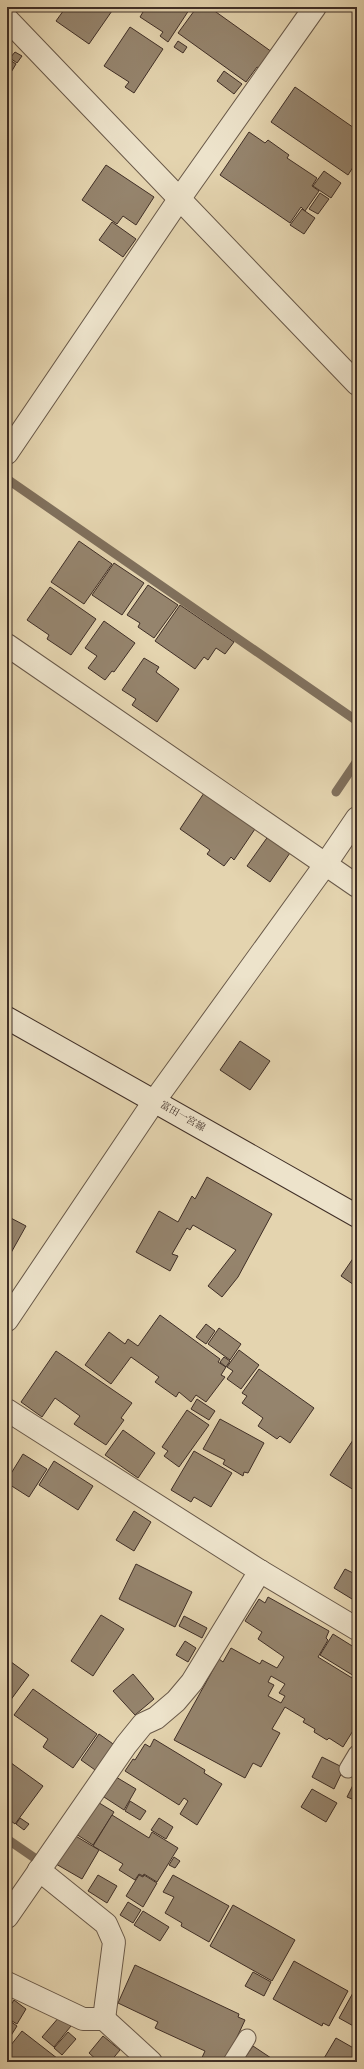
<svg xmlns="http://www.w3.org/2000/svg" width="364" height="2069" font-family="'Libre Caslon Text','Noto Serif JP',serif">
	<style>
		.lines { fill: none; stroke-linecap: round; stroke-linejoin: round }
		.stream { stroke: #80705c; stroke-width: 9 }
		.building { fill: #95846d; stroke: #3f2e26; fill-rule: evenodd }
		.service-casing { stroke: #685848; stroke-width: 19 }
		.minor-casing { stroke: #685848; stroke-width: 24 }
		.tertiary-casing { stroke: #685848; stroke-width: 24 }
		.secondary-casing { stroke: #3f2e26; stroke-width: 24 }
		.service { stroke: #ede3cb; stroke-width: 17 }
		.minor { stroke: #ede3cb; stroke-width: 22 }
		.tertiary { stroke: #ede3cb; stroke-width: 22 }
		.secondary { stroke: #ede3cb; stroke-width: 22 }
		.labels { text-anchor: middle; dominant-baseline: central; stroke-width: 3.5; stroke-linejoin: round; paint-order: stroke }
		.street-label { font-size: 10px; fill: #3f2e26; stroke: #ede3cb }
	</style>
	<rect width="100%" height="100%" fill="#e4d4af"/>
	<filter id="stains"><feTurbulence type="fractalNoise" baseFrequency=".005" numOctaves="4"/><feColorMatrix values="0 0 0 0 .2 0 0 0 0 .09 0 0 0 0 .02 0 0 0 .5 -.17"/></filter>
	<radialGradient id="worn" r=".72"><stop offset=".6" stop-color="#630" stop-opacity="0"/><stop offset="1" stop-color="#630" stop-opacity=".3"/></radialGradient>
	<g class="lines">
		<g class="stream">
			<path d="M7 479 357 721"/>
			<path d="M336 792 357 761"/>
			<path d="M7 1839 39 1861"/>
		</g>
	</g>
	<g class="building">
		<path d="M66 7H113L114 8 89 44 56 21Z"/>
		<path d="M146 7H191L168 42 160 36 163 32 140 17Z"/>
		<path d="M197 7H209L272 52 260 69 257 67 246 82 178 33Z"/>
		<path d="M130 27 163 49 134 93 125 87 129 82 104 66Z"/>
		<path d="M178 41 187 47 183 53 174 47Z"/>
		<path d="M15 52 22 56 17 63 10 58Z"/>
		<path d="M7 58 16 64 7 79Z"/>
		<path d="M224 71 242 84 234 94 217 81Z"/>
		<path d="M295 87 357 130V161L348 175 271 122Z"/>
		<path d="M249 132 265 143 268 140 289 155 287 158 317 178 312 186 319 191 305 211 301 207 290 223 220 175Z"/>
		<path d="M106 165 154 197 136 225 123 216 117 224 82 200Z"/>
		<path d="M324 171 341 183 331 198 313 186Z"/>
		<path d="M320 193 329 199 318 214 309 209Z"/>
		<path d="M302 209 315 218 304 234 290 225Z"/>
		<path d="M112 222 136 239 123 257 99 240Z"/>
		<path d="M79 541 112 564 84 604 51 582Z"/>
		<path d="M114 563 144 583 122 615 92 595Z"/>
		<path d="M148 585 178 605 154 638 138 627 140 623 127 615Z"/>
		<path d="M50 587 96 619 71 655 47 639 49 635 27 620Z"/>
		<path d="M180 605 234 642 225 654 216 648 208 660 204 657 195 669 155 641Z"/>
		<path d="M104 621 135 643 114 672 112 671 105 680 88 668 97 656 85 648Z"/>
		<path d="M144 658 159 667 156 672 179 689 157 722 132 705 136 699 122 690Z"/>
		<path d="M206 790 257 826 234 860 231 857 224 866 207 854 210 850 180 829Z"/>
		<path d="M269 835 292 850 270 882 247 866Z"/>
		<path d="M240 1041 270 1061 250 1090 220 1070Z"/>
		<path d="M207 1177 272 1214 238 1277 222 1297 208 1286 236 1250 193 1225 190 1230 187 1228 172 1254 178 1256 170 1271 136 1252 159 1211 178 1222 192 1196 195 1199Z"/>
		<path d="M7 1216 26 1226 7 1260Z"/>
		<path d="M354 1257 357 1260V1287L341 1276Z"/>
		<path d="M160 1315 220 1359 218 1362 226 1367 221 1375 225 1377 206 1402 196 1395 191 1402 179 1392 176 1397 155 1382 159 1377 131 1357 111 1384 85 1365 109 1332 125 1344 128 1339 138 1346Z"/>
		<path d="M206 1324 215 1331 206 1344 196 1337Z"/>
		<path d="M219 1328 241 1344 230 1360 208 1344Z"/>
		<path d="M239 1350 259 1365 241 1389 227 1379 233 1371 227 1367Z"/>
		<path d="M56 1351 132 1403 121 1418 124 1420 106 1445 74 1424 80 1416 55 1398 42 1417 21 1402Z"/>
		<path d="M224 1357 230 1361 226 1367 220 1362Z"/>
		<path d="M259 1369 314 1408 290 1443 280 1436 277 1439 258 1426 263 1418 242 1403 247 1396 242 1393Z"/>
		<path d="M197 1399 215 1411 209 1420 191 1409Z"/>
		<path d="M187 1410 209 1425 179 1467 164 1456 168 1451 162 1447Z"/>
		<path d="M220 1419 264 1443 248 1473 244 1472 243 1476 223 1464 225 1460 203 1449Z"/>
		<path d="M123 1430 155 1453 138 1478 105 1455Z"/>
		<path d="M355 1437 357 1439V1492L330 1475Z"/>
		<path d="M194 1451 232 1473 211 1507 194 1497 191 1502 171 1490Z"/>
		<path d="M23 1454 47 1469 29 1497 7 1483V1480Z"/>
		<path d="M54 1461 93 1486 78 1510 39 1485Z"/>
		<path d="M134 1511 151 1522 134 1551 116 1540Z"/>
		<path d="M136 1564 192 1592 175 1627 119 1599Z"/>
		<path d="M345 1569 357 1575V1590L352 1599 334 1588Z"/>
		<path d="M268 1597 329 1631 326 1638 328 1640 318 1657 357 1681V1731L354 1729 343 1747 329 1738 327 1740 314 1732 315 1729 303 1722 305 1719 285 1707 272 1729 280 1733 261 1767 253 1763 245 1778 174 1740 219 1659 223 1662 231 1648 260 1664 262 1660 277 1668 284 1657 258 1639 262 1632 245 1621 259 1599 265 1603ZM271 1676 285 1684 279 1693 285 1696 281 1703 268 1696 274 1685 268 1682Z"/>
		<path d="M101 1615 124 1629 93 1676 71 1661Z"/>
		<path d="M184 1616 207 1628 202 1638 179 1626Z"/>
		<path d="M333 1634 357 1649V1671L354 1676 320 1655Z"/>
		<path d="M185 1641 196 1648 188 1662 176 1655Z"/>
		<path d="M7 1659 29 1675 7 1705Z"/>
		<path d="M133 1674 154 1699 135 1715 113 1691Z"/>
		<path d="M33 1689 97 1734 73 1768 43 1747 48 1739 14 1715Z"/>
		<path d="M99 1734 116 1746 98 1772 81 1760Z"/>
		<path d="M154 1739 205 1770 204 1773 222 1784 197 1825 180 1814 188 1801 184 1798 179 1805 125 1771 133 1759 135 1760 145 1744 150 1747Z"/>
		<path d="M322 1757 344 1768 334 1789 312 1777Z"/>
		<path d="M7 1760 43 1786 15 1824 7 1818Z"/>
		<path d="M116 1777 136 1789 124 1810 104 1797Z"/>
		<path d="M357 1777V1801L347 1797Z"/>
		<path d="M312 1789 337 1803 326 1822 301 1807Z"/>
		<path d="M96 1801 114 1812 93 1845 76 1834Z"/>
		<path d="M130 1801 146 1811 140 1820 125 1811Z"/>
		<path d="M112 1815 149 1838 152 1832 178 1848 157 1882 144 1874 143 1876 139 1874 135 1880 119 1870 123 1864 93 1846Z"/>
		<path d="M20 1818 29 1824 24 1830 16 1824Z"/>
		<path d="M159 1818 173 1827 166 1839 151 1830Z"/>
		<path d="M74 1835 99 1850 82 1879 56 1864Z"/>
		<path d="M174 1857 180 1861 175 1868 169 1865Z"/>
		<path d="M98 1875 117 1886 107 1903 88 1891Z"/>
		<path d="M139 1875 143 1877 144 1875 157 1883 143 1907 126 1896Z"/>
		<path d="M173 1875 229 1906 209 1942 181 1926 182 1923 165 1913 174 1897 163 1892Z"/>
		<path d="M128 1902 141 1910 133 1923 120 1915Z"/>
		<path d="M233 1905 295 1940 272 1981 210 1946Z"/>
		<path d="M143 1911 169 1927 160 1941 134 1925Z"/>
		<path d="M294 1961 348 1991 329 2026 323 2023 322 2026 273 1999Z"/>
		<path d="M135 1965 239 2014 238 2017 245 2020 226 2061 222 2060 221 2062H200L205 2051 155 2028 158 2022 118 2003Z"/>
		<path d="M253 1972 271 1982 264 1996 245 1986Z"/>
		<path d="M354 1991 357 1993V2028L339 2018Z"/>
		<path d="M14 2000 26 2009 17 2024 7 2018V2011Z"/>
		<path d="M60 2016 71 2026 54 2047 42 2037Z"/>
		<path d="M7 2019 17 2026 7 2042Z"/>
		<path d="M22 2031 62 2062H7V2050Z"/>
		<path d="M68 2032 76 2039 62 2055 54 2048Z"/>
		<path d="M103 2036 120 2050 110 2062H99L89 2053Z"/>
		<path d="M336 2038 357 2050 356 2062 323 2060Z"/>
		<path d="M253 2046 277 2062H242Z"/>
	</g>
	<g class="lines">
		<g class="service-casing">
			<g id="service">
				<path d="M348 1769 357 1754"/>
				<path d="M232 2062 247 2038"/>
			</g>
		</g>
		<g class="minor-casing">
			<g id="minor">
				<path d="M7 19 357 384"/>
				<path d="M7 453 180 198 315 7"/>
				<path d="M7 645 357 886"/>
				<path d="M7 1410 260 1571 357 1629"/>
				<path d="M39 1870 106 1924 114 1942 104 2019"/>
				<path d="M7 1917 126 1745 143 1724 156 1718 176 1701 192 1682 260 1571"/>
				<path d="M7 1983 83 2019H104L151 2062"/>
			</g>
		</g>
		<g class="tertiary-casing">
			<path id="tertiary" d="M7 1320 155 1100 325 865 357 818"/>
		</g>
		<g class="secondary-casing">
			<path id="secondary" d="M7 1018 357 1216"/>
		</g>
		<use href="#service" class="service"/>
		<use href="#minor" class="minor"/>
		<use href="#tertiary" class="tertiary"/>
		<use href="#secondary" class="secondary"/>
	</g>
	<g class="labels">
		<g class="street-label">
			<text transform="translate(183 1116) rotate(30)">富田一宮線</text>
		</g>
	</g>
	<rect width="364" height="2069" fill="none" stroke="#e4d4af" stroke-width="24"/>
	<rect x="8" y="8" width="348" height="2053" fill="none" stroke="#3f2e26" stroke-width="2"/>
	<rect x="12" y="12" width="340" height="2045" fill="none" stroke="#3f2e26"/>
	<rect width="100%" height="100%" filter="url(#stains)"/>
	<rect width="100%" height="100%" fill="url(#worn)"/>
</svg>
